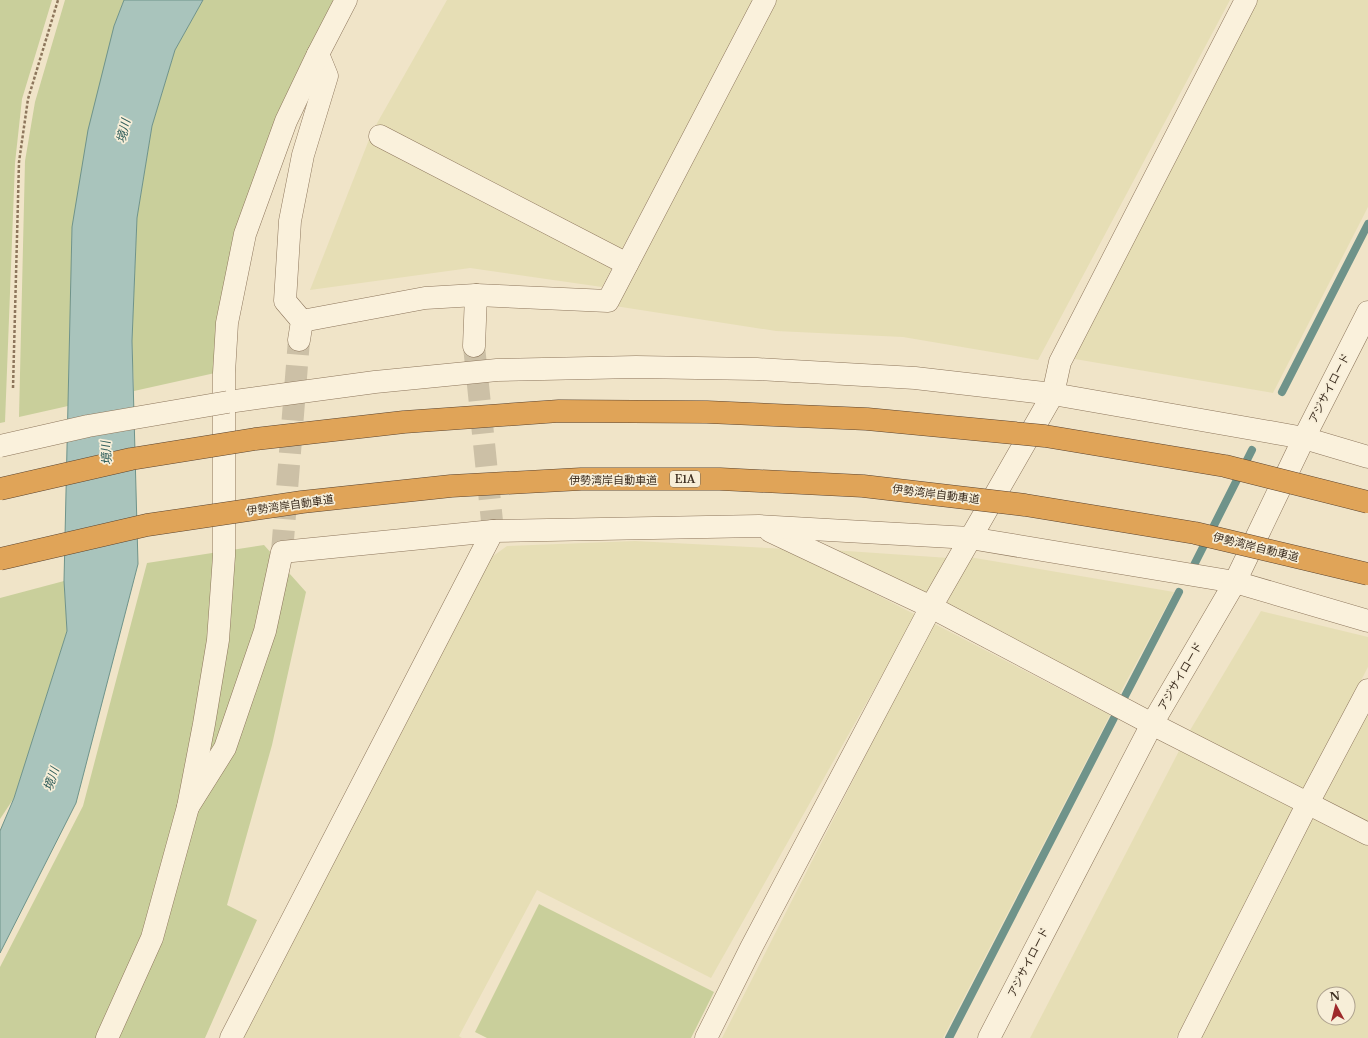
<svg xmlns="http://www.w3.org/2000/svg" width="1368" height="1038" font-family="'Libre Baskerville','Noto Sans JP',serif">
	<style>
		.farmland { fill: #e6deb5; fill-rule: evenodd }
		.green { fill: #c9cf9b }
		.water { fill: #a9c4bc; stroke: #6f938a }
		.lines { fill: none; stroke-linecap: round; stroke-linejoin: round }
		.stream { stroke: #6f938a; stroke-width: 8 }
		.minor-tunnel { stroke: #ccc0a6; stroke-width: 22; stroke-dasharray: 22 11; stroke-linecap: butt }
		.minor-casing { stroke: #8d765c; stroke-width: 23 }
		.tertiary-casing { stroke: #8d765c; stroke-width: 23 }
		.path { stroke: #8d765c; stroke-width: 2.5; stroke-dasharray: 3 2; stroke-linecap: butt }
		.minor { stroke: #faf1dc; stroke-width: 22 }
		.tertiary { stroke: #faf1dc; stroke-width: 22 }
		.tertiary-bridge-casing { stroke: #8d765c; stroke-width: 23; stroke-linecap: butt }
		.motorway-bridge-casing { stroke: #5b4430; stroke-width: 23; stroke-linecap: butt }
		.tertiary-bridge { stroke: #faf1dc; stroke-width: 22 }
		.motorway-bridge { stroke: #e0a458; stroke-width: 22 }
		.labels { text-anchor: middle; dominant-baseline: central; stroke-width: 3.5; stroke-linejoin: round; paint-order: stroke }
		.shield { fill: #f7eed8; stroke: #756857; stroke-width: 1 }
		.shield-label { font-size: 10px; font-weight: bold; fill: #3d2e20 }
		.street-label { font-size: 11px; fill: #3d2e20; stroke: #f7eed8 }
		.water-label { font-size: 12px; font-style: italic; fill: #2f5d5a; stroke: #f7eed8 }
	</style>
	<rect width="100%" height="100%" fill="#f0e4c8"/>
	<g class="farmland">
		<path d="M447 0H754L602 287 470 268 310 290 372 132Z"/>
		<path d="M773 0H1230L1038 360 903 337 776 331 615 306Z"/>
		<path d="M1254 0H1368V207L1273 393 1069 358Z"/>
		<path d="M635 541 788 549 916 615 711 978 537 890 459 1036 462 1038H243L489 559 507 546Z"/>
		<path d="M832 550 949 558 927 599Z"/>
		<path d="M969 557 1174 592 1118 697 945 607Z"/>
		<path d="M1261 611 1368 637V667L1304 791 1189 732Z"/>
		<path d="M933 623 1110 715 943 1038H722Z"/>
		<path d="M1368 708V824L1322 800Z"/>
		<path d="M1180 749 1294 808 1176 1038H1030Z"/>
		<path d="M1312 818 1368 846V1038H1199ZM1324 994H1348V1018H1324Z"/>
	</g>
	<g class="green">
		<path d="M0 0H52L22 99 15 163 5 422 0 423Z"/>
		<path d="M65 0H124L114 26 72 227 68 406 19 417 25 161 35 102Z"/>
		<path d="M203 0H335L308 53 215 373 134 391 132 341 137 218 152 126 175 50Z"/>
		<path d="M264 545 306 592 272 745 227 905 257 920 205 1038H0V967L83 806 147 563Z"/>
		<path d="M64 581 67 631 14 798 0 819V598Z"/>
		<path d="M539 904 714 992 691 1038H487L475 1032Z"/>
	</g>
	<path class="water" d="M124 0H203L175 50 152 126 137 218 132 341 138 564 76 803 0 953V831L14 798 67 631 64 581 72 227 88 130 114 26Z"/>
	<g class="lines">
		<g class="stream">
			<path d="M1282 392 1368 224"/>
			<path d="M1194 565 1252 450"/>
			<path d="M1124 698 1179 592"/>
			<path d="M949 1038 1114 718"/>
		</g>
		<g class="minor-tunnel">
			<path d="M474 346 493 531"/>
			<path d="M282 552 299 340"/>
		</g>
		<g class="minor-casing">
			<g id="minor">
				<path d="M380 136 627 264"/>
				<path d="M302 321 425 298 476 295 608 301 765 0"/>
				<path d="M299 340 302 321 285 301 290 221 303 155 327 76 318 54"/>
				<path d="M474 346 476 295"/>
				<path d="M770 531 931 607 1152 724 1368 834"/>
				<path d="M188 807 225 748 265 631 282 552 493 531 759 526 970 538 1235 582 1368 621"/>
				<path d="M107 1038 152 938 188 807 204 724 218 640 224 556V373L227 323 245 234 286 121 318 54 346 0"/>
				<path d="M231 1038 493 531"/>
				<path d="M706 1038 751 948 931 607 1053 394 1060 362 1246 0"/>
				<path d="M1189 1038 1308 803 1368 690"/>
			</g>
		</g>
		<g class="tertiary-casing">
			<g id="tertiary">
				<path d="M228 402 375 382 497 370 636 367 757 369 915 378 1053 394 1304 438 1368 457"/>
				<path d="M989 1038 1152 724 1235 582 1304 438 1368 312"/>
			</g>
		</g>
		<path class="path" d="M13 388 19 162 28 99 58 0"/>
		<use href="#minor" class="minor"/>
		<use href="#tertiary" class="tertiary"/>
		<g class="tertiary-bridge-casing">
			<path id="tertiary-bridge" d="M0 446 88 426 228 402"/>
		</g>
		<g class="motorway-bridge-casing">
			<g id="motorway-bridge">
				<path d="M0 489 131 459 255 439 404 422 559 411 707 412 867 419 1045 436 1225 466 1368 502"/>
				<path d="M0 559 147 525 302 502 451 486 581 479H720L863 486 1025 505 1195 533 1368 574"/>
			</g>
		</g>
		<use href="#tertiary-bridge" class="tertiary-bridge"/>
		<use href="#motorway-bridge" class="motorway-bridge"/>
	</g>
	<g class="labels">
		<rect class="shield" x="670" y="471" width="30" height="16" rx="3"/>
		<g class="shield-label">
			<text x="685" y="479">E1A</text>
		</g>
		<g class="street-label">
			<text transform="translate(1329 388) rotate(-63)">アジサイロード</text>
			<text x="613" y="480">伊勢湾岸自動車道</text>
			<text transform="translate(936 494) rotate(7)">伊勢湾岸自動車道</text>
			<text transform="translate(290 505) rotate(-8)">伊勢湾岸自動車道</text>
			<text transform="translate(1256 547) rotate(14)">伊勢湾岸自動車道</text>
			<text transform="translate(1180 676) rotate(-60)">アジサイロード</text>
			<text transform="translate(1028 962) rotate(-63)">アジサイロード</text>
		</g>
		<g class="water-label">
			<text transform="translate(123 131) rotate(-76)">境川</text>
			<text transform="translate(106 453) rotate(-94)">境川</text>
			<text transform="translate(51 779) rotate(-72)">境川</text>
		</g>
	</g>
	<g transform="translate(1336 1006) rotate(353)"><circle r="19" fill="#f7eed8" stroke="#ada18e"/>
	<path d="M0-3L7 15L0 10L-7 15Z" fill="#9e2a2b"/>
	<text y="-6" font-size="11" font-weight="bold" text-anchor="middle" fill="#3d2e20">N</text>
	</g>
</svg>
